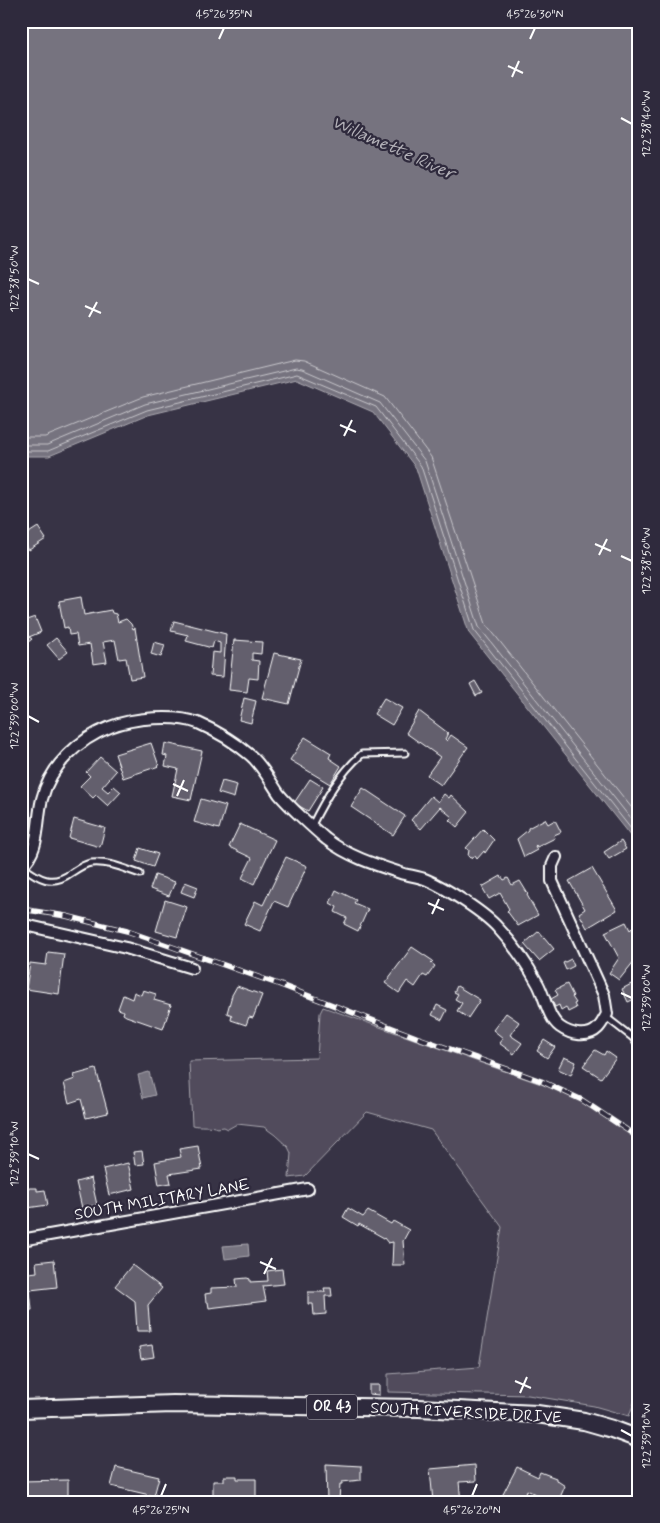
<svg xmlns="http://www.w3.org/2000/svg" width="660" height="1523" font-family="Mynerve,sans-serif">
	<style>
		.green { fill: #514c5c; stroke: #a8a6ae }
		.water { fill: #76737f; stroke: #adabb2 }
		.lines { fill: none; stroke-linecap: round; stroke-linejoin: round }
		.shore { stroke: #c8c7cc; stroke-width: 1 }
		.building { fill: #635f6d; stroke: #fff }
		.service-casing { stroke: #fff; stroke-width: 9 }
		.minor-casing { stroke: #fff; stroke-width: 14 }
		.primary-casing { stroke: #fff; stroke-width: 20 }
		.service { stroke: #2f2a3d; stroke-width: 5 }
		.minor { stroke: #2f2a3d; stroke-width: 10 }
		.primary { stroke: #2f2a3d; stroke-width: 16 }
		.rail-casing { stroke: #fff; stroke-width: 5.5 }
		.rail { stroke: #2f2a3d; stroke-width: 4; stroke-dasharray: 11; stroke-linecap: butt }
		.ticks { fill: none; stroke: #fff; stroke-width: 2 }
		.labels { text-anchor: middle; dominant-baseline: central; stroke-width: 4.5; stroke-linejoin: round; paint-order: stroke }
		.shield { fill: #2f2a3d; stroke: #c1bfc5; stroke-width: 1 }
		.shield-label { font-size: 15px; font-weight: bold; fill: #fff }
		.street-label { font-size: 16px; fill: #fff; stroke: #2f2a3d }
		.water-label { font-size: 18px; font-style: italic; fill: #b4b2b9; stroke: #2f2a3d }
		.neatline { fill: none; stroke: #fff; stroke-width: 2 }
		.ticks-label { font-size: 12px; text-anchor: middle; fill: #fff }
	</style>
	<rect width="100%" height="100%" fill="#373345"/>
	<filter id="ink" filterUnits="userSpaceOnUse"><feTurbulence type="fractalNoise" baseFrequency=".02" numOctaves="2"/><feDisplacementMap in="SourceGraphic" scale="10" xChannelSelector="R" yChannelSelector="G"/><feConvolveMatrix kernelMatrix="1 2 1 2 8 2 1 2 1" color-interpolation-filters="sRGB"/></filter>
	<g filter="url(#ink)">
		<path class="green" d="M323 1007 555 1089C585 1102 613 1117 639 1138V1389L629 1416 594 1406 528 1395 388 1392V1374L479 1367 502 1227 431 1130 367 1112 305 1176 289 1178 291 1153 288 1147 275 1135 264 1127 237 1124 228 1129 224 1127 217 1128C212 1125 199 1127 192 1125L189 1061 317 1058 320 1013Z"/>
		<g class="water">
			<path d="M21 21H639V847L469 633 416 468 373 412 297 379 148 415 49 456H21Z"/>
			<path d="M149 1072 155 1095 143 1098 138 1075Z"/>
			<path d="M248 1244 249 1256 225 1259 223 1246Z"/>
		</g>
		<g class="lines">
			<g class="shore">
				<path d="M21 437H45L143 397 295 360 304 361 385 397 431 457 486 624 639 817"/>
				<path d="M21 445H47L145 404 296 368 302 369 380 403 425 461 479 627 639 829"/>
				<path d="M21 451H48L147 410 297 374 376 407 421 466 474 630 639 839"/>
			</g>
		</g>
		<g class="building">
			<path d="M38 527 46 539 29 550 21 538Z"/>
			<path d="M81 597 84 615 111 610 112 613 116 614 118 622 126 619 131 624 133 629 135 628 143 677 130 679 126 658 119 659 115 640 103 642 107 662 93 664 90 644 78 646 76 634 69 635 68 627 64 628 59 601Z"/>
			<path d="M35 617 41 632 29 637 32 639 21 648V622Z"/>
			<path d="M174 621 226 634 223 677 210 676 212 652 220 653V643L214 641 212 648 186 641 188 635 171 631Z"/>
			<path d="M56 638 68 652 59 659 47 645Z"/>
			<path d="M234 640 262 642 261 654 252 653V660L259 661 258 679 249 678 247 692 229 690Z"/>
			<path d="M154 642 165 645 161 657 151 654Z"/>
			<path d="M274 653 301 659 289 704 262 698Z"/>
			<path d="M475 681 482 693 476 696 470 684Z"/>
			<path d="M244 698 256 701 251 723 239 720Z"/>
			<path d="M384 698 402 708 392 725 374 714Z"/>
			<path d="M419 711 448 733 445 739 447 741 451 735 468 747 441 785 427 775 440 757 406 733Z"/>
			<path d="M305 737 331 753 329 758 341 766 330 784 290 760Z"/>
			<path d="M151 743 159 766 123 778 115 754Z"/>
			<path d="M165 743 202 751 191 800 172 796 178 769 165 766 167 756 163 755Z"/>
			<path d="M100 757 116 771 102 787 108 792 114 786 121 792 108 806 96 795 93 798 80 786 90 776 86 772Z"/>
			<path d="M310 779 323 787 308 811 294 803Z"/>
			<path d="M222 781 237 785 234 798 218 793Z"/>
			<path d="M363 788 405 816 393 835 351 807Z"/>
			<path d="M444 794 449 798 451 795 469 812 457 827 449 820 452 817 440 807 421 829 411 820 431 796 438 802Z"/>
			<path d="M201 799 226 806 219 829 194 822Z"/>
			<path d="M74 819 105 828 100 847 69 838Z"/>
			<path d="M545 819 548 824 555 820 561 832 554 835 555 838 537 847 536 845 535 846 537 850 524 857 517 839 528 830V828Z"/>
			<path d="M240 824 275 840 254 884 242 878 252 858 229 847Z"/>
			<path d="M483 829 494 840 485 853 484 851 477 859 475 856 470 858 468 856 469 850 466 848Z"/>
			<path d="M621 841 626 849 609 859 604 852Z"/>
			<path d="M140 848 158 854 153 867 136 861Z"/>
			<path d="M286 857 307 866 288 907 274 901 260 931 244 924 255 901 263 905Z"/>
			<path d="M592 868 617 910 587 928 579 913 585 909 569 881Z"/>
			<path d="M155 875 175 882 169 896 150 889Z"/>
			<path d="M501 876 504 880 508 878 512 885 520 881 528 894 527 895 538 915 518 926 507 911 509 909 500 893 489 899 482 887Z"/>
			<path d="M185 882 198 887 194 897 181 892Z"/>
			<path d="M336 890 356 900 354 903 368 909 358 931 344 924 347 918 335 912 337 907 330 903Z"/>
			<path d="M165 900 187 907 177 937 156 931Z"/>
			<path d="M626 922 630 930 632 928 637 939 634 940 638 948 635 949 638 958 635 960 619 980 609 973 619 958 605 932Z"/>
			<path d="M539 931 554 949 539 961 524 944Z"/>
			<path d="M412 947 433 961 431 963 435 966 427 977 423 975 415 987 407 981 399 993 385 983Z"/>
			<path d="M48 952 64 954 59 994 26 989 30 963 46 965Z"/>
			<path d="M571 959 574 966 566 970 563 963Z"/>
			<path d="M637 981 639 985V997L628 1002 622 989Z"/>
			<path d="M567 984 573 996 572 997 576 1003 574 1004 576 1008 568 1012 566 1007 561 1010 559 1005 555 1007 551 999 558 995 555 990Z"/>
			<path d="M237 986 262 995 253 1018 249 1017 246 1025 231 1020 232 1015 227 1013 232 995Z"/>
			<path d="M457 986 480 1000 468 1018 457 1011 462 1003 455 999 458 994 454 992Z"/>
			<path d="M143 990 156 994 154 1000 171 1005 163 1029 126 1016 123 1014 124 1011 118 1009 123 995 132 999 134 992 141 995Z"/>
			<path d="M437 1005 447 1010 442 1020 432 1015Z"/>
			<path d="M506 1013 519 1022 510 1035 522 1043 514 1054 499 1043 503 1038 493 1030Z"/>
			<path d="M544 1040 555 1047 547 1058 537 1051Z"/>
			<path d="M595 1050 604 1055 606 1051 616 1058 601 1078 583 1066Z"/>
			<path d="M564 1057 576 1062 571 1075 558 1069Z"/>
			<path d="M96 1069 108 1113 86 1118 81 1099 69 1103 64 1083 75 1079 74 1075Z"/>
			<path d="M198 1146 202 1169 169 1174 171 1183 159 1185 155 1162 181 1157 179 1149Z"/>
			<path d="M142 1151 144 1164 135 1165 133 1152Z"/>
			<path d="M128 1163 134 1189 109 1195 103 1169Z"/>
			<path d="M91 1178 97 1205 82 1208 76 1182Z"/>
			<path d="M30 1188H37V1191L45 1190 48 1205 27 1208V1210L21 1211V1190Z"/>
			<path d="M348 1208 363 1217 368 1211 391 1224 393 1221 409 1230 403 1241 405 1265H392L393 1242 388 1243 384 1238 359 1224 358 1226 343 1217Z"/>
			<path d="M54 1260 57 1287 30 1290 32 1310 21 1311V1274L37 1272 36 1262Z"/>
			<path d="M132 1265 162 1288 148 1305 150 1331H137L135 1301 115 1286Z"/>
			<path d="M282 1269 284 1284 263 1286 266 1301 209 1308 208 1302H206L205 1294 211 1293V1288L237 1287 236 1279 247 1278 250 1279V1282L268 1281 267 1271Z"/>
			<path d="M324 1288H331L332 1296H325L326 1314 314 1315 313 1304H308V1292H325Z"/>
			<path d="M152 1345 154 1357 141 1359 139 1347Z"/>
			<path d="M369 1385H379V1395L369 1394Z"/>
			<path d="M326 1464 361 1466V1480L342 1482V1484H340L339 1502H327Z"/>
			<path d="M475 1465 476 1481 459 1482 461 1502H433L430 1469Z"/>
			<path d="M116 1467 159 1477 154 1496 111 1486Z"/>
			<path d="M517 1467 538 1477 540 1472 556 1478V1480L565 1486 558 1502H539L541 1497 527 1490 522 1502H493L495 1498 500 1500Z"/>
			<path d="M224 1476H237V1479H256V1498H246V1502H226V1496H213V1481H224Z"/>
			<path d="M68 1480V1502H53V1498L30 1499V1502H21V1481Z"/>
		</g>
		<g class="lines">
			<g class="service-casing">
				<g id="service">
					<path d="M312 825C325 799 340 773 362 754L405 753"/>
					<path d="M22 866C39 879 52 887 71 873 77 869 84 864 91 863 108 861 125 869 140 874"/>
					<path d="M606 1017 633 1038 639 1047"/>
				</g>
			</g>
			<g class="minor-casing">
				<g id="minor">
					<path d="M21 867C41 850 36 822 42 799 50 766 79 739 110 727 132 718 175 714 198 723 216 731 235 742 250 755 262 765 270 781 279 794 289 806 314 829 326 839 349 857 376 865 404 874 412 876 420 877 427 880 446 888 485 913 498 928 514 945 527 964 538 984 545 997 548 1018 560 1027 571 1035 588 1038 598 1028 602 1024 604 1019 607 1014L604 995 552 881V866L556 857"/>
					<path d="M21 924 126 948 192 968"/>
					<path d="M21 1240 308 1189"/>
				</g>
			</g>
			<g class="primary-casing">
				<path id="primary" d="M21 1409 173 1404 419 1408 516 1413 537 1414 584 1421 612 1429 639 1439"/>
			</g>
			<use href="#service" class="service"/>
			<use href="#minor" class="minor"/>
			<use href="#primary" class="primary"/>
			<g class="rail-casing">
				<path id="rail" d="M21 909 66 916 127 931 278 984 416 1037 541 1081 582 1100 639 1138"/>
			</g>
			<use href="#rail" class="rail"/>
		</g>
	</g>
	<path class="ticks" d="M219 39 224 28M530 39 535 28M508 66 523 73M512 77 519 61M621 118 632 124M28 279 39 284M85 306 101 313M89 317 97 302M340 425 356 432M344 436 352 420M595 544 611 551M599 555 607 539M621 556 632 561M28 716 39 722M173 784 188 791M177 796 184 780M428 903 444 910M432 914 439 899M621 993 632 998M28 1154 39 1159M260 1262 276 1269M264 1274 272 1258M515 1381 531 1388M520 1393 527 1377M621 1430 632 1436M161 1496 166 1484M472 1496 477 1484"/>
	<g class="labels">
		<rect class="shield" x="307" y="1394.5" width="50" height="25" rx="4"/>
		<g class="shield-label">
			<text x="332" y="1407">OR 43</text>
		</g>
		<g class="street-label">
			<text transform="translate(162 1200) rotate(-10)">SOUTH MILITARY LANE</text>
			<text transform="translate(466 1413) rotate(3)">SOUTH RIVERSIDE DRIVE</text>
		</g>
		<g class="water-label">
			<text transform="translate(393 148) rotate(24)">Willamette River</text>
		</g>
	</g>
	<rect width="660" height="1523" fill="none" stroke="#2f2a3d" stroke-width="55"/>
	<rect x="28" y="28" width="604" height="1468" class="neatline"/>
	<g class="ticks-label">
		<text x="224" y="18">45°26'35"N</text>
		<text x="535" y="18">45°26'30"N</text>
		<text transform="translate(646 124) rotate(-90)" y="4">122°38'40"W</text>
		<text transform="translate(14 279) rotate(-90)" y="4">122°38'50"W</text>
		<text transform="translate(646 561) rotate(-90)" y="4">122°38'50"W</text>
		<text transform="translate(14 716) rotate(-90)" y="4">122°39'00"W</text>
		<text transform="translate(646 998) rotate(-90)" y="4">122°39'00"W</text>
		<text transform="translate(14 1154) rotate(-90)" y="4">122°39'10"W</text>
		<text transform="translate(646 1436) rotate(-90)" y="4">122°39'10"W</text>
		<text x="161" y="1514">45°26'25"N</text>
		<text x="472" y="1514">45°26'20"N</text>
	</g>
</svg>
